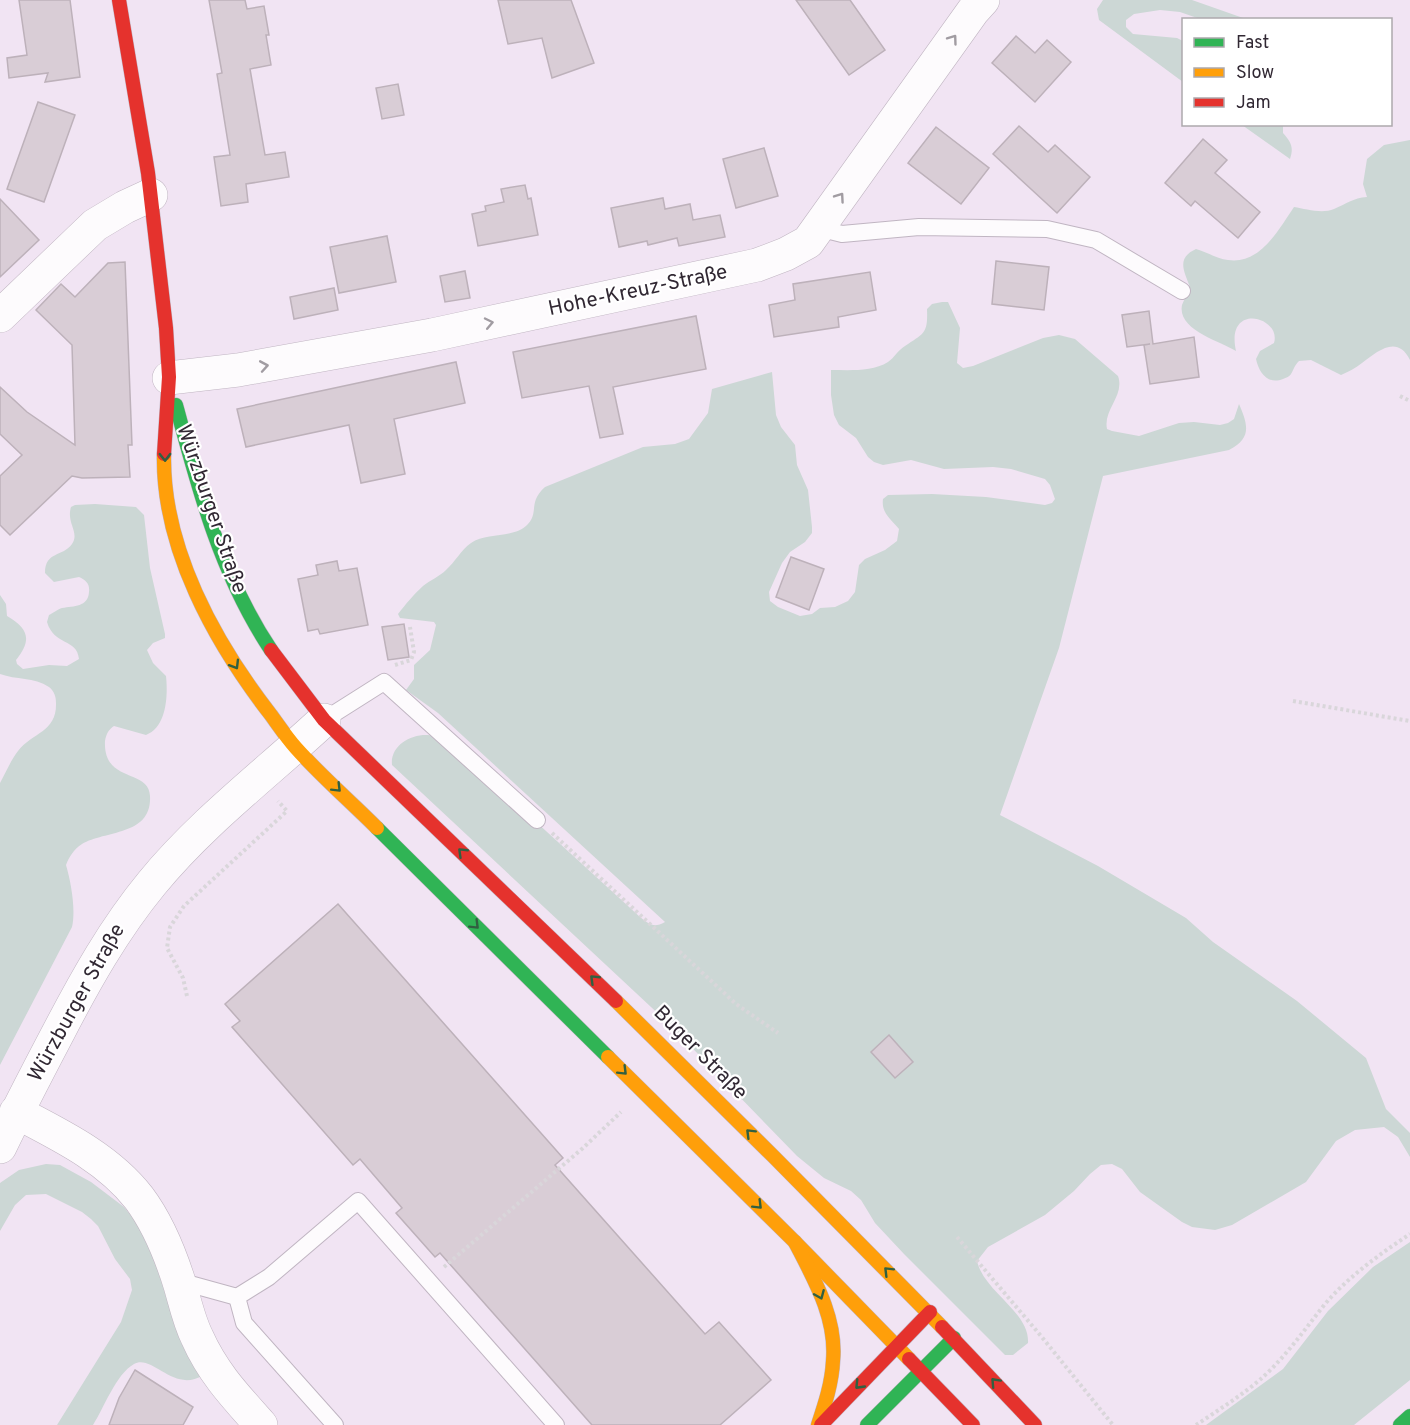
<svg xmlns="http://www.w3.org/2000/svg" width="1410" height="1425" font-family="Overpass,sans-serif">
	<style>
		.green { fill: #ccd7d5 }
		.building { fill: #d9cdd6; stroke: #bdb1ba; stroke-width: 1.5 }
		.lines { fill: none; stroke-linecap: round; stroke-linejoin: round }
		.lane-casing { stroke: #c0b5c2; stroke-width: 18 }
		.street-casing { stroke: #c0b5c2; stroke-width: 34 }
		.fast-casing { stroke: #c0b5c2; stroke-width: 15 }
		.slow-casing { stroke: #c0b5c2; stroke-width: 15 }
		.jam-casing { stroke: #c0b5c2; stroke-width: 15 }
		.path { stroke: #d9d6da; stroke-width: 4; stroke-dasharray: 3 3; stroke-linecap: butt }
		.lane { stroke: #fdfbfd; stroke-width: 16 }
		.street { stroke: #fdfbfd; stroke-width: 33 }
		.fast { stroke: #30b455; stroke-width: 14 }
		.slow { stroke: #ff9f0a; stroke-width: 14 }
		.jam { stroke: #e5322d; stroke-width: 14 }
		.oneway { stroke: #a19ca2 }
		.oneway2 { stroke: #316041 }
		.labels { text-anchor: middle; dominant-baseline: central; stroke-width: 4.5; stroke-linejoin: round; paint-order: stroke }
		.street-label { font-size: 21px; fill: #312833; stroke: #fff }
	</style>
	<rect width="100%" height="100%" fill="#f1e4f3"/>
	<g class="green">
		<path d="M1103 0H1192L1246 19H1200L1180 12 1160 10 1134 14 1126 20V27L1133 34 1177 38 1183 41V82L1099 20 1097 9Z"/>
		<path d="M1242 125H1283V133C1291 142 1294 147 1290 159Z"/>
		<path d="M1410 140V360C1397 334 1377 352 1362 363 1356 368 1348 372 1341 375L1311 360 1299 361C1294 366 1294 369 1291 374 1290 376 1286 378 1283 379 1268 385 1259 373 1256 359L1260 351 1274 343C1282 317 1225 301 1236 351 1220 341 1177 330 1182 305 1184 299 1188 294 1190 287 1184 271 1176 258 1196 249 1207 252 1217 259 1228 260 1260 265 1279 229 1294 207 1306 209 1322 214 1334 209 1346 204 1353 198 1367 197L1363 184 1367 159 1384 145Z"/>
		<path d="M942 302H948L960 328 957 363 963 368 973 366 1043 338 1059 335 1075 339 1118 376C1125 396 1103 409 1107 429L1112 431 1139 436 1179 423 1194 422 1220 425 1228 423 1234 419 1239 404C1248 425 1252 438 1229 450L1103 476 1059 648 1000 815 1098 866 1186 918 1213 942 1297 1001 1366 1058 1386 1109 1410 1133V1157L1398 1137 1384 1127 1355 1130 1336 1141 1306 1182 1232 1225 1215 1230 1192 1227 1182 1222 1140 1192 1122 1169 1112 1164 1101 1165 1090 1174 1074 1191 1045 1215 988 1247 977 1261C984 1292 1030 1312 1028 1343L1013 1355H1005L904 1254 875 1223 861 1200 851 1191 824 1178 797 1156 666 1021 392 765C390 746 410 734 428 735 436 736 443 740 451 744L640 917C650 925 654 928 665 922L438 713 406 690 414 679V665L430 650 436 625 434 622 400 618 398 614C406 604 413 595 423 586 430 580 439 577 446 570 455 562 461 550 471 543 487 532 514 539 528 524 539 512 528 502 545 487L643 447 675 444 689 439 708 413 712 389 772 372 776 415 781 427 795 445 797 465 808 490 812 527V533L805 542 790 552 782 563 769 592 770 601 778 607 800 616 812 614 820 608 835 607 848 601 855 592 859 565 865 559 885 550 897 541 899 529C891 519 881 513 883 499L888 495 932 494 986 497 1045 505 1052 503 1055 499 1050 485 1045 479 1011 469 993 467 944 469 911 460 883 465 874 462 868 457 856 438 839 425 834 415 831 395V370C849 370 872 372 888 362 894 358 898 350 905 346 924 333 928 334 927 309L932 304Z"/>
		<path d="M95 504 136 507 144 515 150 568 165 634V638L153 643 147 650 153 663 166 676C168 695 167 727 146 735L114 726C109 729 106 734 105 741 103 784 149 768 150 796 152 836 106 830 82 844 74 849 69 857 66 865 71 882 76 910 72 927L0 1065V783C6 772 11 760 18 751 33 732 57 732 56 703 56 696 54 691 49 687 34 677 16 680 0 674V595L6 604 7 616C29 629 32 640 16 660L17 664 23 669 49 665 67 666 79 659C77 638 54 646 47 622L49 615C53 613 58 609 62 608 74 606 88 607 89 592 90 584 86 580 79 577L54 582 45 573C45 551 63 557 72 544 80 532 66 523 71 507L75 505Z"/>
		<path d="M46 1164 60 1165 91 1182 124 1207 137 1223 150 1249 203 1375C174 1394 153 1354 134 1364 116 1374 104 1408 93 1425H57L121 1322 132 1290 130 1279 115 1259 98 1226 91 1219 82 1212 46 1194 26 1195 15 1205 0 1231V1183L19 1170Z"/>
		<path d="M1410 1242V1380L1354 1425H1206L1283 1369 1328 1311 1373 1267Z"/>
	</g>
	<g class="building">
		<path d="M19 0H70L80 77 45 82 48 73 9 78 7 58 27 55Z"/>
		<path d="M209 0H245L247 9 264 6 269 35H266L271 65 250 69 265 155 285 152 289 177 246 184 248 202 221 206 214 157 230 155 217 74 222 73Z"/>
		<path d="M498 0H571L594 63 552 78 542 38 508 44Z"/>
		<path d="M796 0H850L885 50 849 75Z"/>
		<path d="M1016 36 1035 53 1047 40 1071 62 1035 102 992 63Z"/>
		<path d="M398 84 404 115 382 119 376 88Z"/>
		<path d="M38 102 75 115 44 202 7 189Z"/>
		<path d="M1019 126 1048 152 1055 145 1090 177 1057 213 993 154Z"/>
		<path d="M936 127 989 168 961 204 908 163Z"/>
		<path d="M1203 139 1227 160 1215 173 1260 212 1238 238 1195 201 1191 206 1165 183Z"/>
		<path d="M764 148 778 196 736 208 723 159Z"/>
		<path d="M525 185 528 199 531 198 538 235 478 246 472 214 486 211 485 206 504 202 501 189Z"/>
		<path d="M663 198 665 209 690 204 693 220 720 215 725 237 679 246 677 238 648 245 647 241 619 247 611 208Z"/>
		<path d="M0 199 39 240 0 277Z"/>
		<path d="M387 236 396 282 339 293 330 247Z"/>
		<path d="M996 261 1049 267 1044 310 992 304Z"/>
		<path d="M125 262 132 445H128L130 477 82 478 72 476 10 535 0 525V476L22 455 0 434V387L27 412 75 445 72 345 36 310 61 284 75 297 108 263Z"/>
		<path d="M465 271 470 298 445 302 440 276Z"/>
		<path d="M870 272 876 310 838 317 839 327 774 337 769 305 795 300 793 284Z"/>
		<path d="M334 288 338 310 294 319 290 297Z"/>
		<path d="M1149 311 1153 344 1194 337 1199 377 1150 384 1144 345 1150 344 1127 347 1122 315Z"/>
		<path d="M696 316 706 369 613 387 623 434 600 438 589 386 522 398 513 352Z"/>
		<path d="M456 362 465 403 394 419 405 474 361 483 349 425 246 447 237 409Z"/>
		<path d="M791 557 824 569 809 610 776 597Z"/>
		<path d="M337 561 339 571 357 568 368 625 320 634 318 629 308 631 298 579 318 575 316 565Z"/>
		<path d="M404 624 409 657 388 660 382 627Z"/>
		<path d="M338 904 563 1158 555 1165 705 1334 719 1322 771 1380 720 1425H592L440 1253 435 1257 396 1213 402 1208 360 1159 353 1165 232 1027 240 1021 225 1004Z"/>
		<path d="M889 1035 913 1062 895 1078 871 1052Z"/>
		<path d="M135 1370 193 1407 183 1425H109L119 1398Z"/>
	</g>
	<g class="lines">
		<g class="lane-casing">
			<g id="lane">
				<path d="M818 228 842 234 919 227 1047 229 1096 240 1182 291"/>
				<path d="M324 720 384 682 537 820"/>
				<path d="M179 1281 237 1297"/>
				<path d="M335 1425 244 1323 237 1297 269 1277 358 1201 556 1425"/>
			</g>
		</g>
		<g class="street-casing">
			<g id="street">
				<path d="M0 316 95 225 125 207 151 195"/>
				<path d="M169 378 238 370 432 335 757 265 786 254 808 242 973 11 983 0"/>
				<path d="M16 1112C60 1135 108 1158 139 1198 157 1222 171 1256 180 1285 185 1302 189 1321 197 1337 213 1373 235 1396 261 1425"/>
				<path d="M0 1147C18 1109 38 1071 58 1033 85 981 114 929 152 883 202 822 266 774 324 720"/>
			</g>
		</g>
		<g class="fast-casing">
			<g id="fast">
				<path d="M176 405C199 491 221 575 271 650"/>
				<path d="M377 828 608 1057"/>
				<path d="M867 1425 954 1338"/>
				<path d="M1400 1425 1410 1416"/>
			</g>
		</g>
		<g class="slow-casing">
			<g id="slow">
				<path d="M164 454C162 548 215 643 271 715 279 726 287 738 296 748 321 776 350 801 377 828"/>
				<path d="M616 1001 773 1156 942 1327"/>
				<path d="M608 1057 795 1242 909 1359"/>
				<path d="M795 1242C814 1279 837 1318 833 1361 832 1383 825 1404 818 1425"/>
			</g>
		</g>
		<g class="jam-casing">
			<g id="jam">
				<path d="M119 0 148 173 166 328 169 377 164 454"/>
				<path d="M271 650 324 720 616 1001"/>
				<path d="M942 1327 1035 1425"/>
				<path d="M909 1359 973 1425"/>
				<path d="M821 1425 930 1312"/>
			</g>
		</g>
		<g class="path">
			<path d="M1400 396 1410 401"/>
			<path d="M395 665 411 660 414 652 410 627"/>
			<path d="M1293 701 1410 721"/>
			<path d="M552 833 736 1004 778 1033"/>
			<path d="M187 996 183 978 167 948 170 927 184 906 287 811 278 801"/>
			<path d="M957 1237 1041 1336 1113 1425"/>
			<path d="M444 1267 583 1148 621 1112"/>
			<path d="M1196 1425C1217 1411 1244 1394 1263 1377 1287 1355 1305 1329 1325 1304 1349 1276 1380 1254 1410 1234"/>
		</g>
		<use href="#lane" class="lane"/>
		<use href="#street" class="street"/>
		<use href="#fast" class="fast"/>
		<use href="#slow" class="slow"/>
		<use href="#jam" class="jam"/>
	</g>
	<defs><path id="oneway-chevron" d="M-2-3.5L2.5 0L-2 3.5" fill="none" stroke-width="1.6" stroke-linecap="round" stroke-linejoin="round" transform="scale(1.5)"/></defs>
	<g class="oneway">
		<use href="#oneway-chevron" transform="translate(953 39) rotate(-54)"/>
		<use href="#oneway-chevron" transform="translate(840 197) rotate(-55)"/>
		<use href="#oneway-chevron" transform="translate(489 323) rotate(-12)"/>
		<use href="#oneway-chevron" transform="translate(264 366) rotate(-10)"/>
	</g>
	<g class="oneway2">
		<use href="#oneway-chevron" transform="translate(165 457) rotate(89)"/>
		<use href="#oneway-chevron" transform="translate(235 665) rotate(59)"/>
		<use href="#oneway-chevron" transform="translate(337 788) rotate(45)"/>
		<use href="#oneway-chevron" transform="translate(462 852) rotate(-136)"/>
		<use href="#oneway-chevron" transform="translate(475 925) rotate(45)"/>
		<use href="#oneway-chevron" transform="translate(594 979) rotate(-136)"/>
		<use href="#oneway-chevron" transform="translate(623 1071) rotate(45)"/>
		<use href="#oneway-chevron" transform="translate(750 1133) rotate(-135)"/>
		<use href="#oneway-chevron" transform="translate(758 1205) rotate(45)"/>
		<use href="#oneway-chevron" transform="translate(888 1271) rotate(-135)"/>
		<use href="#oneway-chevron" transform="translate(820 1295) rotate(67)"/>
		<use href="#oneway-chevron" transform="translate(995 1382) rotate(-133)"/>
		<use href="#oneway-chevron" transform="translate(859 1385) rotate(134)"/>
	</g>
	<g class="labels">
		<g class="street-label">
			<text transform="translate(638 291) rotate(-12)">Hohe-Kreuz-Straße</text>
			<text transform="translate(211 509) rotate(71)">Würzburger Straße</text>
			<text transform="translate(77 1003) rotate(-61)">Würzburger Straße</text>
			<text transform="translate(700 1053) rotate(45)">Buger Straße</text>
		</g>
	</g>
	<rect x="1182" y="18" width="210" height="108" fill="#ffffff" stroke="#ada9ad" stroke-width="1.5"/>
	<rect x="1194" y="38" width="30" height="9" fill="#30b455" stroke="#ada9ad" stroke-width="1.5"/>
	<text x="1236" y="48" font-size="18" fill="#312833">Fast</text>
	<rect x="1194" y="68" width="30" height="9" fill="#ff9f0a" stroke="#ada9ad" stroke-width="1.5"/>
	<text x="1236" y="78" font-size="18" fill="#312833">Slow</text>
	<rect x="1194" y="98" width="30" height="9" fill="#e5322d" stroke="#ada9ad" stroke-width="1.5"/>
	<text x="1236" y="108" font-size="18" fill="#312833">Jam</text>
</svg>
